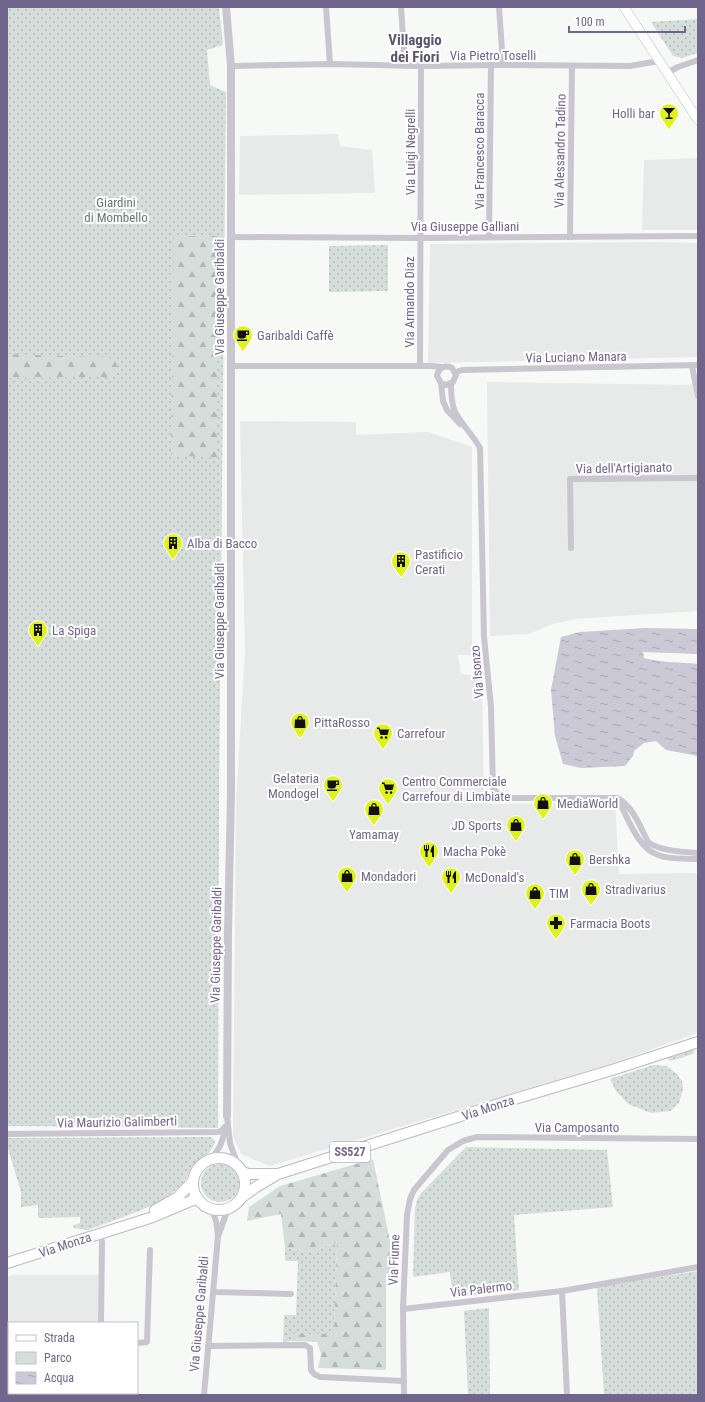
<svg xmlns="http://www.w3.org/2000/svg" width="705" height="1402" font-family="'Roboto Condensed',sans-serif">
	<style>
		.built { fill: #e8eae9 }
		.green { fill: url(#green-dots) }
		.forest { fill: url(#forest-firs) }
		.water { fill: url(#water-ripples) }
		.lines { fill: none; stroke-linecap: round; stroke-linejoin: round }
		.secondary-casing { stroke: #bebbc5; stroke-width: 10 }
		.primary-casing { stroke: #bcb9c2; stroke-width: 12 }
		.minor { stroke: #c9c6cf; stroke-width: 6 }
		.tertiary { stroke: #c9c6cf; stroke-width: 8 }
		.secondary { stroke: #fff; stroke-width: 9 }
		.primary { stroke: #fff; stroke-width: 10 }
		.labels { text-anchor: middle; dominant-baseline: central; stroke-width: 4; stroke-linejoin: round; paint-order: stroke }
		.shield { fill: #fff; stroke: #9b93ad; stroke-width: 1 }
		.shield-label { font-size: 12px; font-weight: bold; fill: #70658a }
		.street-label { font-size: 13px; fill: #70658a; stroke: #fff }
		.poi-label { font-size: 13px; fill: #70658a; stroke: #fff; text-anchor: start }
		.park-label { font-size: 13px; fill: #617a72; stroke: #fff }
		.quarter-label { font-size: 15px; font-weight: bold; fill: #5c546e; stroke: #fff }
	</style>
	<defs>
		<pattern id="green-dots" width="8" height="8" patternUnits="userSpaceOnUse"><rect width="8" height="8" fill="#d5deda"/><path d="M2 2h.1M6 6h.1" fill="none" stroke="#b1b8b7" stroke-width="1.8" stroke-linecap="round"/></pattern>
		<pattern id="forest-firs" width="22" height="20" patternUnits="userSpaceOnUse"><rect width="22" height="20" fill="#d5deda"/><path d="M5 1l3.5 6h-7zM16 11l3.5 6h-7z" fill="#b1b8b7"/></pattern>
		<pattern id="water-ripples" width="26" height="14" patternUnits="userSpaceOnUse"><rect width="26" height="14" fill="#cac9d5"/><path d="M2 4q2-2 4 0t4 0M15 11q2-2 4 0t4 0" fill="none" stroke="#a8a7b3"/></pattern>
	</defs>
	<rect width="100%" height="100%" fill="#f7f9f6"/>
	<g class="built">
		<path d="M338 134 340 146 372 150 375 193 239 195 240 136Z"/>
		<path d="M698 158V230H642L644 160Z"/>
		<path d="M654 242 698 243V357L428 363 430 244Z"/>
		<path d="M487 382 689 385 698 383V611L575 619 553 624 529 634 490 636Z"/>
		<path d="M240 421 356 422V435L428 432 472 447V655H458L461 674 482 676 484 798 491 804 615 803 619 874 698 873V1033L607 1065 270 1166 241 1154 233 1136 236 803 245 652Z"/>
		<path d="M12 1275H99L98 1323H9V1393H96V1395H7V1277Z"/>
	</g>
	<g class="green">
		<path d="M7 7H219L223 45 207 50 210 85 226 92 219 796 218 1128 7 1126Z"/>
		<path d="M698 19V53L682 58 673 56 651 22Z"/>
		<path d="M388 245V291L329 292V246Z"/>
		<path d="M695 1048 693 1054 671 1061 666 1058V1057Z"/>
		<path d="M653 1065 666 1066 676 1073 682 1081 683 1089 679 1103 670 1111 651 1113 628 1104 616 1091 610 1079Z"/>
		<path d="M211 1137 215 1141C213 1153 203 1156 195 1163 189 1170 187 1180 180 1186 156 1209 118 1218 88 1230L74 1228 73 1226 80 1223V1217L38 1218V1205L21 1207V1192L7 1145V1138Z"/>
		<path d="M466 1147 607 1150 613 1207 514 1215 519 1290 453 1298 450 1272 413 1277 415 1209 417 1200 421 1193Z"/>
		<circle cx="220" cy="1183" r="19"/>
		<path d="M337 1242 334 1334H292L291 1341 283 1342 284 1315H296L298 1261H285V1248L310 1252Z"/>
		<path d="M698 1271V1395H604L597 1287Z"/>
		<path d="M489 1308 490 1395H468L464 1311Z"/>
	</g>
	<g class="forest">
		<path d="M174 236H218L217 458 171 455Z"/>
		<path d="M7 354 91 357 117 359 116 377 7 378Z"/>
		<path d="M373 1159 396 1270 386 1274V1370L318 1368 321 1354 317 1342 291 1341 292 1334H334L337 1242 310 1252 285 1248 281 1214 247 1221 249 1207 280 1186Z"/>
	</g>
	<path class="water" d="M645 628 698 629V654L643 652 644 658C662 663 680 662 698 664V756L666 750 656 741 644 743 634 751 633 756 625 766 581 768 563 764 555 736 551 690 561 637 580 632Z"/>
	<g class="lines">
		<g class="secondary-casing">
			<path id="secondary" d="M624 7 698 120"/>
		</g>
		<g class="primary-casing">
			<g id="primary">
				<circle cx="219" cy="1184" r="26"/>
				<path d="M242 1172 249 1174H276"/>
				<path d="M241 1198 256 1187 278 1174 508 1101 612 1070 698 1042"/>
				<path d="M155 1210 178 1197 193 1181"/>
				<path d="M7 1263 153 1217 193 1200 198 1199"/>
			</g>
		</g>
		<g class="minor">
			<path d="M326 7 330 64"/>
			<path d="M401 7 405 66"/>
			<path d="M499 7 503 65"/>
			<path d="M231 66 330 64 421 66 503 65 630 66 659 61"/>
			<path d="M667 73 678 67 698 60"/>
			<path d="M231 237 420 238 698 236"/>
			<path d="M489 237 491 65"/>
			<path d="M570 237 572 66"/>
			<path d="M231 366H432L442 367"/>
			<path d="M420 366 421 66"/>
			<path d="M692 366 698 396"/>
			<path d="M456 372 462 370 698 365"/>
			<path d="M441 383 446 385 453 382 456 375 452 368C445 364 438 368 437 376L441 383 443 401 447 410 460 424"/>
			<path d="M451 384C451 393 451 403 455 412 462 425 473 435 480 448L484 637 491 707 493 788 500 796 505 798H617C633 806 640 827 648 842 659 851 684 852 698 853"/>
			<path d="M571 548 570 479 698 478"/>
			<path d="M617 798C628 817 637 848 658 855 670 860 685 858 698 859"/>
			<path d="M227 1116 230 1143 238 1166"/>
			<path d="M7 1134 218 1132 221 1131 225 1127"/>
			<path d="M209 1160C220 1150 223 1141 225 1127"/>
			<path d="M100 1233 102 1242 101 1323"/>
			<path d="M219 1234 226 1214 231 1207"/>
			<path d="M562 1291 567 1395"/>
			<path d="M214 1292 291 1294"/>
			<path d="M403 1309 562 1291 698 1267"/>
			<path d="M137 1343 147 1342 150 1250"/>
			<path d="M208 1346 305 1345 310 1348 311 1370 314 1374 320 1377 404 1381"/>
			<path d="M100 1395V1393"/>
			<path d="M128 1395V1393"/>
			<path d="M204 1395 218 1236C217 1225 216 1214 208 1207"/>
			<path d="M404 1395 403 1309 407 1215 410 1199 414 1190 448 1150 463 1141 477 1137 698 1139"/>
		</g>
		<path class="tertiary" d="M226 7 231 66V795L228 933 227 1116"/>
		<use href="#secondary" class="secondary"/>
		<use href="#primary" class="primary"/>
	</g>
	<defs>
		<g id="bar-pin" transform="scale(1)"><path d="M0 17L-7.5 6A9.5 9.5 0 1 1 7.5 6Z" fill="#dff21d" stroke="#fff"/><path d="M-6-5H6L.8 .8V4.5H3.5V6h-7V4.5H-.8V.8Z" fill="#111"/></g>
		<g id="cafe-pin" transform="scale(1)"><path d="M0 17L-7.5 6A9.5 9.5 0 1 1 7.5 6Z" fill="#dff21d" stroke="#fff"/><path d="M-5.5-4.5H6V0H3Q3 3.5 0 3.5H-2.5Q-5.5 3.5-5.5 0ZM3-3.2v2h1.7v-2ZM-6 4.5H4V6H-6Z" fill="#111"/></g>
		<g id="building-pin" transform="scale(1)"><path d="M0 17L-7.5 6A9.5 9.5 0 1 1 7.5 6Z" fill="#dff21d" stroke="#fff"/><path d="M-4-6H4V6H1V3H-1V6H-4ZM-2.5-4.3h1.7v1.8h-1.7ZM.8-4.3h1.7v1.8H.8ZM-2.5-1h1.7V.8h-1.7ZM.8-1h1.7V.8H.8Z" fill="#111"/></g>
		<g id="shop-pin" transform="scale(1)"><path d="M0 17L-7.5 6A9.5 9.5 0 1 1 7.5 6Z" fill="#dff21d" stroke="#fff"/><path d="M-5-2.5h2.3a2.7 3.5 0 0 1 5.4 0H5L5.5 6h-11ZM-1.5-2.5h3a1.5 2.3 0 0 0-3 0Z" fill="#111"/></g>
		<g id="supermarket-pin" transform="scale(1)"><path d="M0 17L-7.5 6A9.5 9.5 0 1 1 7.5 6Z" fill="#dff21d" stroke="#fff"/><path d="M-6-5.5h2.5l.6 2H6L4.5 2H-2.5L-4.4-4H-6ZM-1.5 3.2a1.3 1.3 0 1 0 .1 0ZM3 3.2a1.3 1.3 0 1 0 .1 0Z" fill="#111"/></g>
		<g id="restaurant-pin" transform="scale(1)"><path d="M0 17L-7.5 6A9.5 9.5 0 1 1 7.5 6Z" fill="#dff21d" stroke="#fff"/><path d="M-5-6h1v4h1v-4h1v4h1v-4h1v5L-1.5 .5V6h-2V.5L-5-1ZM5-6V6H3V1.5H1.5Q1.5-4 5-6Z" fill="#111"/></g>
		<g id="pharmacy-pin" transform="scale(1)"><path d="M0 17L-7.5 6A9.5 9.5 0 1 1 7.5 6Z" fill="#dff21d" stroke="#fff"/><path d="M-2-6h4v4h4v4h-4v4h-4v-4h-4v-4h4Z" fill="#111"/></g>
	</defs>
	<g fill-rule="evenodd">
		<use href="#bar-pin" x="669" y="113"/>
		<use href="#cafe-pin" x="243" y="335"/>
		<use href="#building-pin" x="173" y="543"/>
		<use href="#building-pin" x="401" y="561"/>
		<use href="#building-pin" x="38" y="630"/>
		<use href="#shop-pin" x="300" y="722"/>
		<use href="#supermarket-pin" x="383" y="733"/>
		<use href="#cafe-pin" x="333" y="785"/>
		<use href="#supermarket-pin" x="388" y="788"/>
		<use href="#shop-pin" x="543" y="803"/>
		<use href="#shop-pin" x="374" y="809"/>
		<use href="#shop-pin" x="516" y="825"/>
		<use href="#restaurant-pin" x="429" y="851"/>
		<use href="#shop-pin" x="575" y="859"/>
		<use href="#shop-pin" x="347" y="876"/>
		<use href="#restaurant-pin" x="451" y="877"/>
		<use href="#shop-pin" x="591" y="889"/>
		<use href="#shop-pin" x="535" y="893"/>
		<use href="#pharmacy-pin" x="556" y="923"/>
	</g>
	<g class="labels">
		<rect class="shield" x="330" y="1142" width="40" height="20" rx="3"/>
		<g class="shield-label">
			<text x="350" y="1152">SS527</text>
		</g>
		<g class="street-label">
			<text x="493" y="55">Via Pietro Toselli</text>
			<text transform="translate(479 151) rotate(-90)">Via Francesco Baracca</text>
			<text transform="translate(560 151) rotate(-89)">Via Alessandro Tadino</text>
			<text transform="translate(410 152) rotate(-90)">Via Luigi Negrelli</text>
			<text x="465" y="226">Via Giuseppe Galliani</text>
			<text transform="translate(219 297) rotate(-90)">Via Giuseppe Garibaldi</text>
			<text transform="translate(409 302) rotate(-90)">Via Armando Diaz</text>
			<text transform="translate(576 357) rotate(-1)">Via Luciano Manara</text>
			<text transform="translate(624 468) rotate(-1)">Via dell'Artigianato</text>
			<text transform="translate(219 621) rotate(-90)">Via Giuseppe Garibaldi</text>
			<text transform="translate(477 672) rotate(-95)">Via Isonzo</text>
			<text transform="translate(216 945) rotate(-89)">Via Giuseppe Garibaldi</text>
			<text transform="translate(488 1108) rotate(-18)">Via Monza</text>
			<text transform="translate(117 1122) rotate(-1)">Via Maurizio Galimberti</text>
			<text x="577" y="1127">Via Camposanto</text>
			<text transform="translate(65 1245) rotate(-18)">Via Monza</text>
			<text transform="translate(394 1260) rotate(-88)">Via Fiume</text>
			<text transform="translate(481 1289) rotate(-7)">Via Palermo</text>
			<text transform="translate(199 1314) rotate(-85)">Via Giuseppe Garibaldi</text>
		</g>
		<g class="poi-label">
			<text x="655" y="113" text-anchor="end">Holli bar</text>
			<text x="257" y="335">Garibaldi Caffè</text>
			<text x="187" y="543">Alba di Bacco</text>
			<text x="415" y="554">Pastificio<tspan x="415" dy="15">Cerati</tspan></text>
			<text x="52" y="630">La Spiga</text>
			<text x="314" y="722">PittaRosso</text>
			<text x="397" y="733">Carrefour</text>
			<text x="319" y="778" text-anchor="end">Gelateria<tspan x="319" dy="15">Mondogel</tspan></text>
			<text x="402" y="781">Centro Commerciale<tspan x="402" dy="15">Carrefour di Limbiate</tspan></text>
			<text x="557" y="803">MediaWorld</text>
			<text x="502" y="825" text-anchor="end">JD Sports</text>
			<text x="374" y="834" text-anchor="middle">Yamamay</text>
			<text x="443" y="851">Macha Pokè</text>
			<text x="589" y="859">Bershka</text>
			<text x="361" y="876">Mondadori</text>
			<text x="465" y="877">McDonald's</text>
			<text x="605" y="889">Stradivarius</text>
			<text x="549" y="893">TIM</text>
			<text x="570" y="923">Farmacia Boots</text>
		</g>
		<g class="park-label">
			<text x="116" y="202">Giardini<tspan x="116" dy="15">di Mombello</tspan></text>
		</g>
		<g class="quarter-label">
			<text x="415" y="40">Villaggio<tspan x="415" dy="17">dei Fiori</tspan></text>
		</g>
	</g>
	<rect width="705" height="1402" fill="none" stroke="#70658a" stroke-width="16"/>
	<rect x="8" y="1322" width="130" height="72" fill="#ffffff" stroke="#c6c1d0"/>
	<rect x="16" y="1335" width="20" height="6" fill="#ffffff" stroke="#c6c1d0"/>
	<text x="44" y="1342" font-size="12" fill="#70658a">Strada</text>
	<rect x="16" y="1352" width="20" height="12" fill="#d5deda" stroke="#c6c1d0"/>
	<text x="44" y="1362" font-size="12" fill="#70658a">Parco</text>
	<rect x="16" y="1372" width="20" height="12" fill="url(#water-ripples)" stroke="#c6c1d0"/>
	<text x="44" y="1382" font-size="12" fill="#70658a">Acqua</text>
	<path d="M569 26v6h116v-6" fill="none" stroke="#70658a" stroke-width="2"/>
	<text x="575" y="26" font-size="12" fill="#70658a" stroke="#ffffff" stroke-width="3" paint-order="stroke">100 m</text>
</svg>
